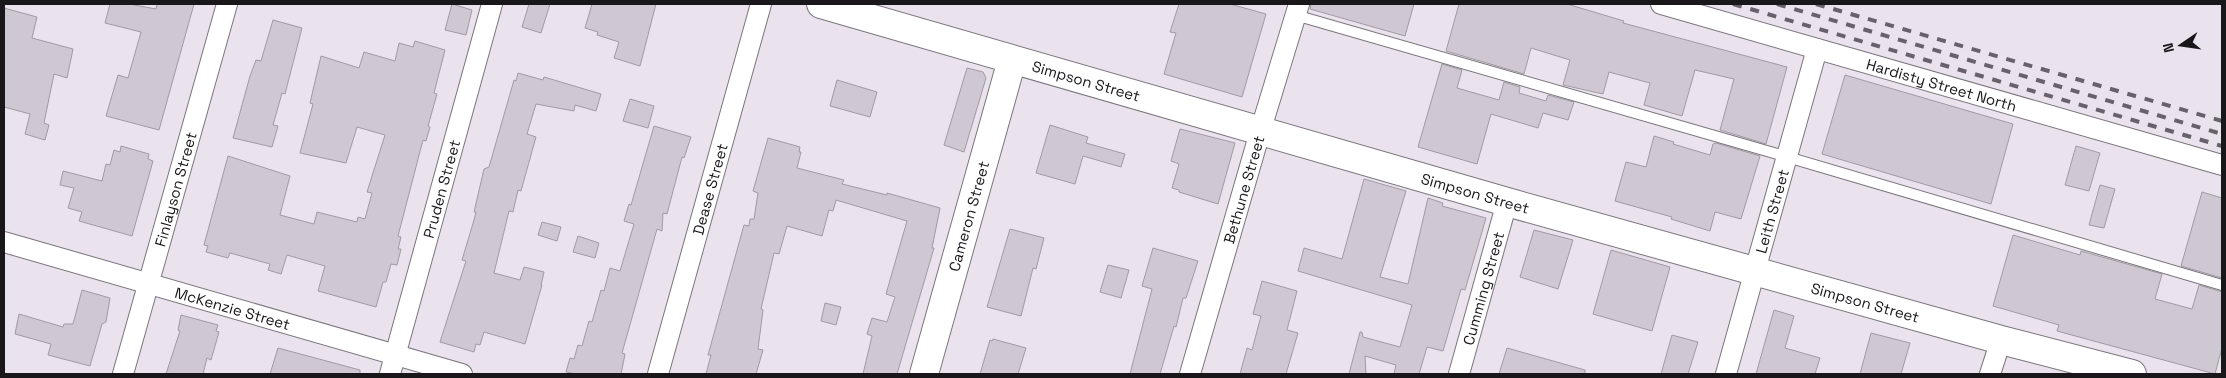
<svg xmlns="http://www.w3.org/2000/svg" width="2226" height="378" font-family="'Space Grotesk',sans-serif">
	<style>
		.building { fill: #cfc8d2; stroke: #a09aa3 }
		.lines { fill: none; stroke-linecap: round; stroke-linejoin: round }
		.lane-casing { stroke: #7b757e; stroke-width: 12 }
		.street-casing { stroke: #7b757e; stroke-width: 22 }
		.secondary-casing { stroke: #7b757e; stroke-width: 30 }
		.lane { stroke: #fff; stroke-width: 10 }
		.street { stroke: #fff; stroke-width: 20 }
		.secondary { stroke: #fff; stroke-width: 28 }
		.rail { stroke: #676269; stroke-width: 4; stroke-dasharray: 9 9; stroke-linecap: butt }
		.labels { text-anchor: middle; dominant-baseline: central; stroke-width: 4.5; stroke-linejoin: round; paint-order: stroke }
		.street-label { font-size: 15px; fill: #1a171b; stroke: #eae3ed }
	</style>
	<rect width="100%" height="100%" fill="#eae3ed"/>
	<g class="building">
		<path d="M110 4H129L156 9 157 4H194L159 130 106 116 118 75 128 78 141 32 105 23Z"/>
		<path d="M452 4 472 10 466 35 445 30Z"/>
		<path d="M529 4H550L541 33 522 27Z"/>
		<path d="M592 4H656L640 66 614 58 619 42 597 35 598 32 585 28Z"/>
		<path d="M1179 4H1230L1266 14 1242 97 1164 74 1176 33 1170 32Z"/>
		<path d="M1311 4H1414L1405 36 1310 9Z"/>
		<path d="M1459 4H1567L1624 21 1623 23 1787 67 1766 144 1720 130 1734 79 1695 70 1682 116 1644 105 1650 83 1609 72 1603 94 1563 85 1570 60 1531 48 1524 74 1446 51Z"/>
		<path d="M4 8 37 17 32 38 73 49 67 78 54 74 44 123 49 125 45 140 25 134 30 114 4 107Z"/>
		<path d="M273 20 302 28 285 94 282 93 273 125 278 126 272 147 233 138 250 76 256 60 261 61Z"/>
		<path d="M415 41 445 50 434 93 437 94 428 126 430 127 426 141 423 140 398 236 401 237 398 249H401L397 265 391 264 386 282H383L376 307 318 291 325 266 287 255 281 274 268 270 270 264 230 253 228 258 206 252 208 246 204 245 228 156 290 176 280 215 314 224 317 212 357 222 358 217 365 219 372 193 367 192 385 135 357 127 346 163 300 153 313 104 310 103 321 56 359 68 364 52 395 61 399 43 413 47Z"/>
		<path d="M1442 64 1462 70 1457 88 1499 100 1504 82 1520 87 1519 93 1546 101 1548 95 1574 102 1568 120 1543 113 1538 128 1491 114 1477 164 1418 147Z"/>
		<path d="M967 68 983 72 986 78 964 152 944 145Z"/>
		<path d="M518 73 543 80 544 77 601 94 596 111 575 105 574 111 536 104 527 134 536 137 521 191 518 190 513 212 509 211 494 273 520 280 524 267 544 272 541 285H542L525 344 484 332 480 345 476 344 474 352 440 342 466 261 462 260 474 220 476 212H474L484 169 489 167 514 80 516 81Z"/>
		<path d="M1845 75 2013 124 1991 204 1822 154Z"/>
		<path d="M837 80 877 92 870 117 830 106Z"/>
		<path d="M630 99 654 106 648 128 623 121Z"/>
		<path d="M1050 125 1088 137 1086 143 1125 154 1121 167 1083 156 1075 184 1036 173Z"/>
		<path d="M654 126 691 137 684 158 682 157 667 214 663 213 662 231 657 229 622 353 625 354 621 374H576L566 372 570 358 574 359 578 345 582 346 589 321 592 322 601 290 604 291 610 268 620 271 634 224 624 221 629 204 631 205Z"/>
		<path d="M1180 129 1235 143 1218 204 1179 192V190L1172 188 1179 164 1171 161Z"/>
		<path d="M1654 136 1674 142 1673 144 1710 155 1713 144 1716 143 1760 156 1741 219 1715 212 1710 231 1671 219 1672 217 1615 201 1626 162 1646 167Z"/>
		<path d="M768 138 800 147 799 152H801L797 168 844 180 842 184 887 195V193L940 208 932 248H934L897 374H863L872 336 867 334 872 318 887 322 895 297 886 294 907 221 836 200 833 211 829 210 822 236 787 226 779 254 774 253 761 309 763 310 758 349 763 350 756 374H706L711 355H708L710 348 744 225 749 226 750 219H754L758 193 753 191Z"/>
		<path d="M121 146 149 154 148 159 153 161 132 236 79 221 82 212 68 208 74 188 60 185 63 171 102 181 106 164 110 165 114 150 120 152Z"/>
		<path d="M2076 146 2100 153 2089 191 2065 185Z"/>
		<path d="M1364 179 1406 191 1380 277 1408 284 1428 198 1443 203 1442 206 1486 218 1465 290 1461 289 1443 351 1427 347 1419 374H1394L1396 365 1365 356 1366 374H1349L1360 332H1362L1363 337 1400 347 1412 305 1298 271 1304 248 1342 259Z"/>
		<path d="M2100 185 2115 189 2104 228 2089 225Z"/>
		<path d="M2202 192 2222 198V278L2181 266Z"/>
		<path d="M542 222 561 227 557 241 538 235Z"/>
		<path d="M1010 229 1044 238 1036 269 1033 268 1021 316 987 307Z"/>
		<path d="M1534 230 1573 240 1558 289 1520 277Z"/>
		<path d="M2013 235 2080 255 2081 251 2162 274 2155 299 2192 309 2199 285 2222 292V348L2215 374 2057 331 2059 325 1993 306Z"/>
		<path d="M578 236 599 243 595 258 573 252Z"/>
		<path d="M1153 248 1198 261 1186 298H1183L1176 327 1174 326 1160 374H1130L1152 289 1142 286Z"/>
		<path d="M1611 250 1670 267 1652 331 1593 314Z"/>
		<path d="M1108 265 1129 270 1121 298 1100 292Z"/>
		<path d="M1262 281 1297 291 1287 330 1298 333 1286 374H1240L1247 348 1252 350 1261 316 1253 314Z"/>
		<path d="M82 290 110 298 106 322 102 324 90 366 48 355 51 344 15 334 19 314 63 327 64 324H73Z"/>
		<path d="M825 303 841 307 836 325 821 321Z"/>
		<path d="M1774 310 1794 316 1785 348 1820 358 1815 374H1756Z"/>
		<path d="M181 315 218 325 216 331 219 332 211 360 207 358 203 374H166L180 331 178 330Z"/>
		<path d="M1871 333 1910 343 1901 374H1860Z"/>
		<path d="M1672 335 1698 342 1688 374H1661Z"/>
		<path d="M993 339 1026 348 1018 374H980L990 340 992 341Z"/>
		<path d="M278 348 360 370V374H270Z"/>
		<path d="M1507 348 1585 370V374H1499Z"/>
	</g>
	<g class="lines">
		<g class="lane-casing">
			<path id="lane" d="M1295 15 1767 151 2222 285"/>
		</g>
		<g class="street-casing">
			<g id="street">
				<path id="s1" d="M1661 4 2222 165"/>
				<path id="s2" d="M4 242 462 374"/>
				<path id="s3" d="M123 374 227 4"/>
				<path id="s4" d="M390 374 492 4"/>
				<path id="s5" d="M658 374 761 4"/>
				<path id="s6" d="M1190 374 1260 132 1299 4"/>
				<path id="s7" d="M1459 374 1507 202"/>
				<path id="s8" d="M1726 374 1817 49"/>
				<path d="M1990 374 2001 340"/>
			</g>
		</g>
		<g class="secondary-casing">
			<g id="secondary">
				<path id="s9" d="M821 4 1507 202 2001 340 2132 374"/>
				<path id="s10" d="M924 374 1012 60"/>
			</g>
		</g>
		<use href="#lane" class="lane"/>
		<use href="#street" class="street"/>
		<use href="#secondary" class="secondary"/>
		<g class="rail">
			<path d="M1733 4 2222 146"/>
			<path d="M1777 4 2222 134"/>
			<path d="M1816 4 2222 121"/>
		</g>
	</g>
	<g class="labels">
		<g class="street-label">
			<text stroke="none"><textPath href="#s9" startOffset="276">Simpson Street</textPath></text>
			<text stroke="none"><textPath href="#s1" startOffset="292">Hardisty Street North</textPath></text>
			<text stroke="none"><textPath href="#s3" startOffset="192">Finlayson Street</textPath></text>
			<text stroke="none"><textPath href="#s4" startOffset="192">Pruden Street</textPath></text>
			<text stroke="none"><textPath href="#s5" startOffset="192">Dease Street</textPath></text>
			<text stroke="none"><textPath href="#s6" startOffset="192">Bethune Street</textPath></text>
			<text stroke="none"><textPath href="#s9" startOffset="681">Simpson Street</textPath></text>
			<text stroke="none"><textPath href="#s8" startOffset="169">Leith Street</textPath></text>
			<text stroke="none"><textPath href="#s10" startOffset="164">Cameron Street</textPath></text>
			<text stroke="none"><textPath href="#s7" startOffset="89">Cumming Street</textPath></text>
			<text stroke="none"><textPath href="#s9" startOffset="1086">Simpson Street</textPath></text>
			<text stroke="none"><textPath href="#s2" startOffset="238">McKenzie Street</textPath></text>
		</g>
	</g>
	<rect width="2226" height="378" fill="none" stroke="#1a171b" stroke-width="10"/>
	<g transform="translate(2181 45) rotate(257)" stroke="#eae3ed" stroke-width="4" paint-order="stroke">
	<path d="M0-4L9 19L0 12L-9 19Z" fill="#1a171b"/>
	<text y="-8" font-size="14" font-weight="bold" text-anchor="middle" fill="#1a171b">N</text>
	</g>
</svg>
